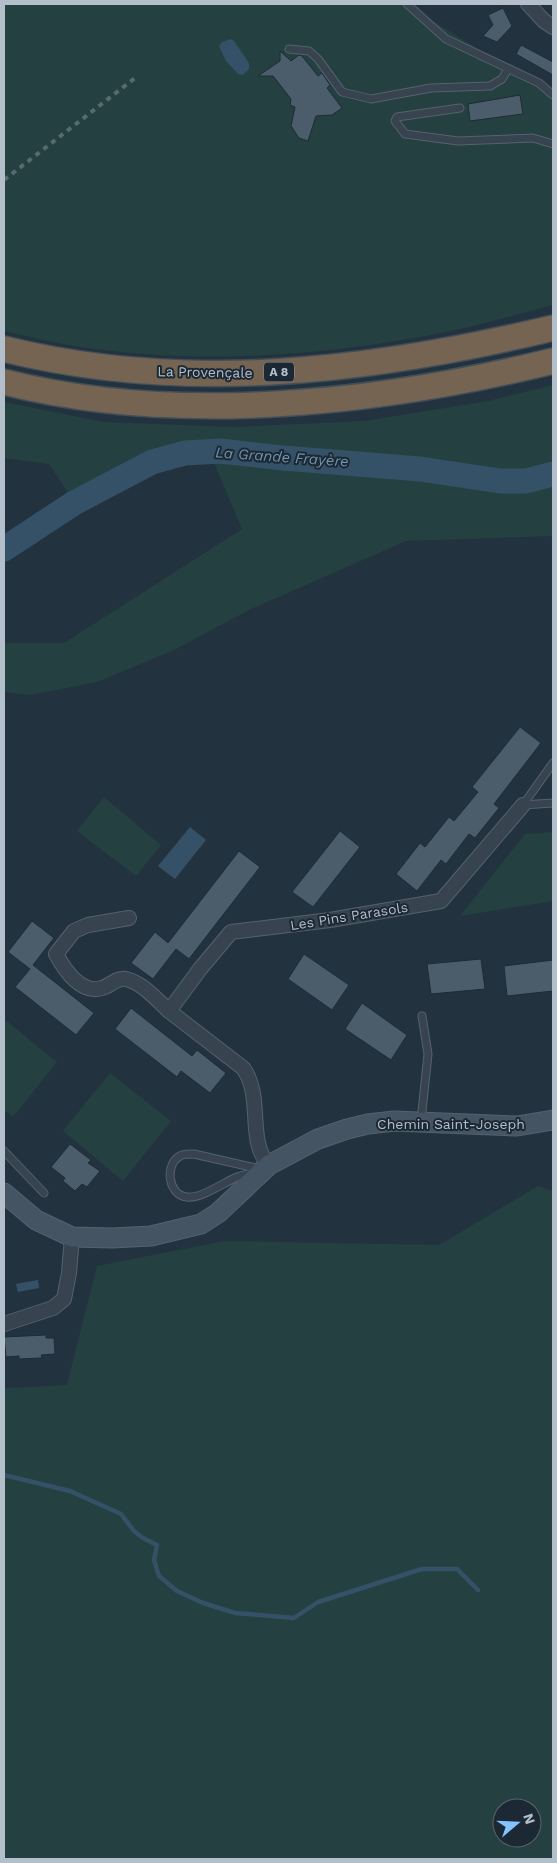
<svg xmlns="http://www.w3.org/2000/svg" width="557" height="1863" font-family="'Work Sans',sans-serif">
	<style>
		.green { fill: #244040; fill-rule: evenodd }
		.water { fill: #355167 }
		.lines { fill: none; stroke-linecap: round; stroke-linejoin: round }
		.stream { stroke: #355167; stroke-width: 4.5 }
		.river { stroke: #355167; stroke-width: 25 }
		.building { fill: #4b5d6b; stroke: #1e2b36 }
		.lane-casing { stroke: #55626d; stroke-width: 9 }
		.street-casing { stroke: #55626d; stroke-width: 16 }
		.secondary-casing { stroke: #55626d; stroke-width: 21 }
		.highway-casing { stroke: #424f5a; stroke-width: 28 }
		.lane { stroke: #37444f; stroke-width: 7 }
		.street { stroke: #37444f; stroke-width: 14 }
		.secondary { stroke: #445462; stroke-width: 19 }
		.highway { stroke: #766453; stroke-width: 25 }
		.rail { stroke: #586976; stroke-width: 4; stroke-dasharray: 5 5; stroke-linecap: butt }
		.labels { text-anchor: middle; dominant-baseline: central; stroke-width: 4; stroke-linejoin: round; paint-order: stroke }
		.shield { fill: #1c2934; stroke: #86929d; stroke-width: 1 }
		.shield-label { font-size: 12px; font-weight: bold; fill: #b3bfca }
		.street-label { font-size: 14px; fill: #b3bfca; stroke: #1c2934 }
		.water-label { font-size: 15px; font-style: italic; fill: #7094af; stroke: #1c2934 }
	</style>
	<rect width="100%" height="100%" fill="#22333f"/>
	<g class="green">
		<path d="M4 4H405L553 95V305C511 316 468 329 425 336 314 357 186 364 74 346 51 342 27 336 4 331Z"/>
		<path d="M553 385V536L406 541 251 609 172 651 97 682 30 695 4 692V643H64L242 529 212 458H173L71 497 49 464 4 458V402L104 422 234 427 364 421 488 401Z"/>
		<path d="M104 797 161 845 136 876 77 831Z"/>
		<path d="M553 832V901L460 916 525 834Z"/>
		<path d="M4 1019 57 1062 13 1117 4 1110Z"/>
		<path d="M110 1073 171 1121 123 1181 63 1131Z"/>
		<path d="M538 1186 553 1191V1859H4V1388L67 1385 97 1266 224 1241 439 1245ZM502 1808H532V1838H502Z"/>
	</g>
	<g class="water">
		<path d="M231 39 234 41 249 63V69L243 75 238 74 226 61 219 46 222 42Z"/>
		<path d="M190 827 206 840 175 879 158 866Z"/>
		<path d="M38 1280 39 1288 18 1292 16 1284Z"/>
	</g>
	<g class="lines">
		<path class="stream" d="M4 1475 70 1491 121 1514 134 1531 143 1538 157 1545 154 1560 159 1576 177 1591 203 1603 235 1613 294 1618 318 1602 422 1569H457L478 1590"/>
		<path class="river" d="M4 549 74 503 152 462 185 453 220 451 283 458 420 469 500 481H526L553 474"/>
	</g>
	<g class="building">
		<path d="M503 8 512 26 497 42 483 36 493 25 488 15Z"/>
		<path d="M521 45 553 62V75L516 54Z"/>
		<path d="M280 51 291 61 299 55 302 56 318 76 322 73 330 85 327 88 342 108 332 115 316 116 308 141 299 138 291 126 295 107 290 105 291 99 273 76H258L280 61Z"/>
		<path d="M520 95 523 114 470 121 468 104Z"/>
		<path d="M520 727 541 743 494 804 499 808 475 838 469 834 446 864 441 860 417 891 396 874 420 843 425 847 449 817 454 821 478 792 472 787Z"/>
		<path d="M340 831 360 847 313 907 292 892Z"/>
		<path d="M239 851 260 867 189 959 176 949 153 979 131 963 155 932 168 943Z"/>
		<path d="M32 921 54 938 33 965 94 1013 76 1035 15 987 30 969 8 952Z"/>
		<path d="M304 954 349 985 332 1010 288 979Z"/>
		<path d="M481 959 485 989 431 994 427 964Z"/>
		<path d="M553 960V991L507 996 504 966Z"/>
		<path d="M362 1003 407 1035 391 1060 345 1029Z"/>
		<path d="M131 1008 192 1056 197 1050 226 1073 210 1093 181 1071 177 1077 115 1029Z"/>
		<path d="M70 1144 91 1160 88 1163 100 1171 87 1187 82 1184 75 1191 63 1181 65 1178 51 1167Z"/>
		<path d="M46 1335V1338H54L55 1354 41 1355 42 1358 19 1359V1356L6 1357 4 1337Z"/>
	</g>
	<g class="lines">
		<g class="lane-casing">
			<g id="lane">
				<path d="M407 4 446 39 539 83 553 95"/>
				<path d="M289 49 309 51 318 59 342 92 371 99 431 88 490 86 502 79 508 69"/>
				<path d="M460 108 397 117 395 121 405 134 458 141 533 138 553 144"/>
				<path d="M523 805 553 763"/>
				<path d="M523 805 553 803"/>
				<path d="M421 1121 428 1054 422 1016"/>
				<path d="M4 1151 44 1193"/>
				<path d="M194 1154 264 1170C255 1172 246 1174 237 1177 223 1183 201 1199 187 1197 167 1195 164 1162 182 1155 185 1154 190 1154 194 1154Z"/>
			</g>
		</g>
		<g class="street-casing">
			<g id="street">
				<path d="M528 4 544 21 553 27"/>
				<path d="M129 918 88 925 74 931 56 954C64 969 81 995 102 988 110 986 117 977 126 979 143 983 157 1000 169 1011"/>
				<path d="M269 1165C246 1141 264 1096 243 1068L169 1011 200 969 231 932 330 920 441 901 523 805"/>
				<path d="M4 1324 53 1308 64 1299 69 1273 72 1237"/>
			</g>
		</g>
		<g class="secondary-casing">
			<path id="secondary" d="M4 1193 36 1220 72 1237 112 1238 151 1236 201 1224 218 1213 269 1165 318 1139 347 1129 368 1124 394 1121 517 1126 553 1120"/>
		</g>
		<g class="highway-casing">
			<g id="highway">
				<path d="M4 349C185 394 374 371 553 328"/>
				<path d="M4 382C178 426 381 403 553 361"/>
			</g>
		</g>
		<use href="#lane" class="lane"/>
		<use href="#street" class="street"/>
		<use href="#secondary" class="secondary"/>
		<use href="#highway" class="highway"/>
		<path class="rail" d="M4 180 135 78"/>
	</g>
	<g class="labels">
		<rect class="shield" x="264" y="362.5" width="30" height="19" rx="4"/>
		<g class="shield-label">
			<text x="279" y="372">A 8</text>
		</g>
		<g class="street-label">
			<text transform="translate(205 372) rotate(1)">La Provençale</text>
			<text transform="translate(349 916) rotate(-9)">Les Pins Parasols</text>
			<text x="451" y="1124">Chemin Saint-Joseph</text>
		</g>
		<g class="water-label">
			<text transform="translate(282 457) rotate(4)">La Grande Frayère</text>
		</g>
	</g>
	<rect width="557" height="1863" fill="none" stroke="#b3bfca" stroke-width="10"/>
	<g transform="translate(517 1823) rotate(71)"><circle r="24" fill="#1c2934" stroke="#586570"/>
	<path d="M0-4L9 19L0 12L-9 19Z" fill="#83c3fe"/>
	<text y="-8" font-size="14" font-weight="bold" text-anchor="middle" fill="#b3bfca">N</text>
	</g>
</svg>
